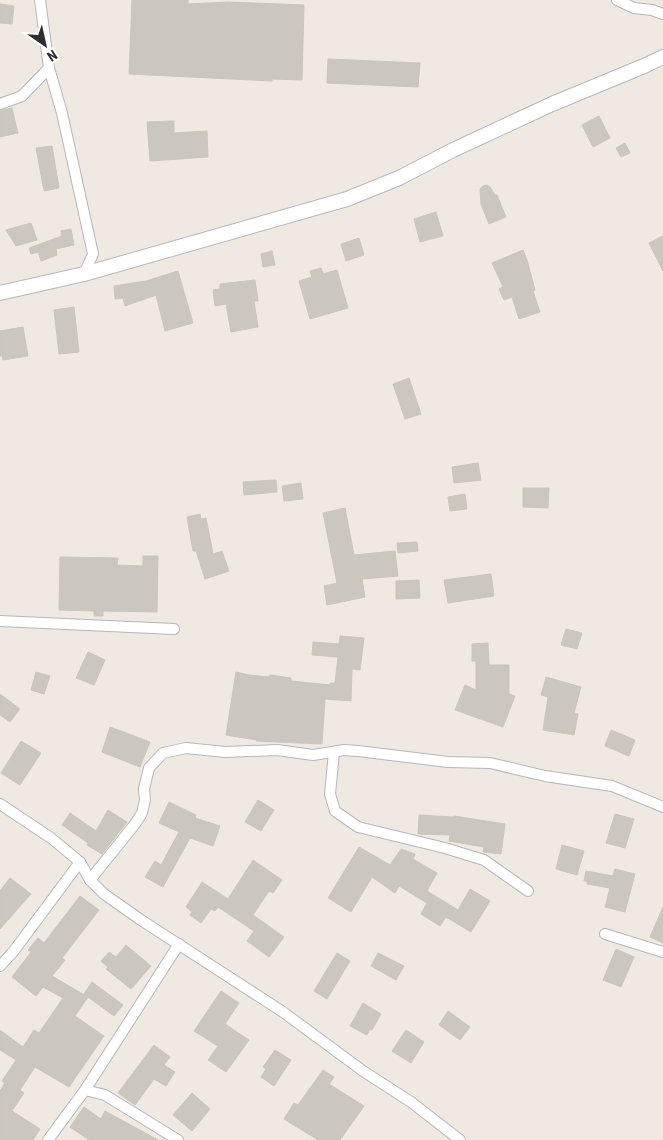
<svg xmlns="http://www.w3.org/2000/svg" width="663" height="1140" font-family="'Roboto Condensed',sans-serif">
	<style>
		.building { fill: #cbc7bf; stroke: #cbc5ba }
		.lines { fill: none; stroke-linecap: round; stroke-linejoin: round }
		.street-casing { stroke: #b4b7c1; stroke-width: 12 }
		.secondary-casing { stroke: #b4b7c1; stroke-width: 16 }
		.street { stroke: #fff; stroke-width: 10 }
		.secondary { stroke: #fff; stroke-width: 14 }
	</style>
	<rect width="100%" height="100%" fill="#efe9e1"/>
	<g class="building">
		<path d="M132 0H188V4L228 2 304 5 302 80 272 79V81L129 74Z"/>
		<path d="M0 4 14 6 12 24 0 23Z"/>
		<path d="M328 59 420 63 418 87 327 83Z"/>
		<path d="M12 108 18 133 0 137V111Z"/>
		<path d="M599 116 610 138 593 147 582 125Z"/>
		<path d="M174 121V133L207 131 208 157 150 161 147 122Z"/>
		<path d="M625 143 630 153 621 157 616 148Z"/>
		<path d="M52 146 59 188 44 191 36 148Z"/>
		<path d="M487 185 490 187 495 195H497L506 217 489 224 481 204 480 189 483 186Z"/>
		<path d="M436 212 443 236 420 242 414 219Z"/>
		<path d="M31 223 37 240 16 246 6 230Z"/>
		<path d="M71 229 74 245 56 249 57 255 41 261 38 252 31 254 29 248 62 236 61 231Z"/>
		<path d="M663 236V271L649 243Z"/>
		<path d="M359 238 364 255 346 261 341 244Z"/>
		<path d="M523 250 527 260 535 290 533 291 540 312 519 319 512 297 504 300 499 289 503 287 492 263Z"/>
		<path d="M272 251 275 265 263 267 261 254Z"/>
		<path d="M321 268 323 274 337 270 348 308 310 319 299 281 312 277 310 271Z"/>
		<path d="M178 271 193 323 165 331 156 295 125 306 123 298 115 299 114 286 146 281Z"/>
		<path d="M255 280 258 301H254L258 327 231 332 226 304 215 306 213 290 220 289V284Z"/>
		<path d="M74 307 79 352 59 354 54 310Z"/>
		<path d="M23 327 28 356 3 360 2 356H0V331Z"/>
		<path d="M409 378 421 414 405 419 393 384Z"/>
		<path d="M478 463 481 480 454 483 452 467Z"/>
		<path d="M276 480 277 492 244 495 243 482Z"/>
		<path d="M301 483 303 499 284 501 282 486Z"/>
		<path d="M523 488H549L548 508 523 507Z"/>
		<path d="M465 494 467 509 450 511 448 497Z"/>
		<path d="M345 508 354 555 395 551 398 576 362 579 365 597 327 605 324 586 337 583 323 513Z"/>
		<path d="M200 514 201 519 206 518 213 554 222 551 229 571 205 579 196 551H193L187 517Z"/>
		<path d="M417 542 418 551 398 553 397 543Z"/>
		<path d="M143 556H158L157 612 103 611V616H94V611L59 610 60 557 118 558 117 565 143 566Z"/>
		<path d="M491 574 494 596 448 603 444 580Z"/>
		<path d="M419 580 420 598 396 599V581Z"/>
		<path d="M566 629 582 633 577 649 561 645Z"/>
		<path d="M340 636 364 638 360 670 352 669 351 701 325 699 322 744 256 741 257 740 226 735 236 672 249 675 270 677V675L291 678V681L330 685V683H335L338 657 312 655 313 642 339 644Z"/>
		<path d="M488 643 489 665H509V694L515 696 503 727 455 710 465 685 476 690V661H472V644Z"/>
		<path d="M88 652 105 660 94 685 76 678Z"/>
		<path d="M36 672 50 676 44 694 31 690Z"/>
		<path d="M546 677 581 687 574 713 578 714 574 735 543 730 548 697 541 695Z"/>
		<path d="M0 694 20 709 10 722 0 715Z"/>
		<path d="M110 727 150 742 140 767 102 752Z"/>
		<path d="M611 730 635 740 629 756 605 746Z"/>
		<path d="M21 741 41 753 20 785 1 773Z"/>
		<path d="M258 800 274 810 261 831 245 822Z"/>
		<path d="M169 802 196 815 195 818 220 826 213 846 190 838 163 887 145 877 155 861 161 865 179 832 159 823Z"/>
		<path d="M108 810 127 822 102 854 87 845 88 843 62 825 70 813 96 831Z"/>
		<path d="M615 814 634 819 625 848 606 843Z"/>
		<path d="M419 815 453 817 454 816 505 824 501 854 483 852 484 847 449 841 450 835 418 834Z"/>
		<path d="M562 845 584 851 577 875 556 869Z"/>
		<path d="M359 847 390 865 401 849 415 854 413 859 437 873 427 891 458 910 470 889 490 901 471 932 446 917 440 926 421 914 427 903 399 886 395 893 372 877 351 912 328 898Z"/>
		<path d="M253 860 282 880 273 893 269 891 253 915 284 937 269 957 247 941 254 931 218 907 215 911 211 909 201 923 190 915 192 912 186 907 202 882 228 899Z"/>
		<path d="M615 869 635 874 625 912 605 907 610 888 587 884V881H584L586 871 613 876Z"/>
		<path d="M10 878 31 894 0 929V891Z"/>
		<path d="M80 896 99 910 62 958 65 960 52 976 86 996 84 994 92 982 123 1005 114 1016 88 997 75 1016 104 1036 69 1087 35 1067 20 1090 24 1093 12 1111 40 1129 33 1140H0V1091L5 1083 2 1081 16 1060 0 1050V1030L23 1047 34 1030 39 1033 63 998 43 987 36 996 12 977 31 952 28 950 38 938 44 943Z"/>
		<path d="M663 907V943L650 937Z"/>
		<path d="M126 945 151 966 131 989 106 969 108 967 101 961 109 952 116 957Z"/>
		<path d="M616 949 634 957 621 987 603 980Z"/>
		<path d="M337 953 350 961 327 999 314 991Z"/>
		<path d="M378 953 404 966 396 980 371 966Z"/>
		<path d="M221 991 239 1003 225 1024 249 1040 226 1072 208 1060 218 1046 194 1031Z"/>
		<path d="M363 1003 381 1014 372 1030 370 1029 367 1035 350 1026Z"/>
		<path d="M448 1011 470 1027 460 1040 439 1025Z"/>
		<path d="M406 1030 424 1042 411 1063 392 1051Z"/>
		<path d="M154 1045 170 1057 164 1065 175 1072 166 1086 154 1079 135 1105 118 1093Z"/>
		<path d="M275 1050 291 1060 274 1086 261 1077 266 1069 263 1067Z"/>
		<path d="M323 1070 334 1077 329 1084 364 1106 340 1140H318L284 1119 294 1103 298 1105Z"/>
		<path d="M192 1093 210 1109 192 1131 173 1115Z"/>
		<path d="M84 1107 101 1119 105 1111 158 1140H89L70 1127Z"/>
	</g>
	<g class="lines">
		<g class="street-casing">
			<g id="street">
				<path d="M40 0 49 68 62 113 93 254 84 274"/>
				<path d="M617 0 634 8 652 10 663 14"/>
				<path d="M0 104 22 96 49 68"/>
				<path d="M0 621 174 629"/>
				<path d="M334 752 330 794 335 811 358 827 445 848 484 860 528 891"/>
				<path d="M0 804 51 838 80 862 90 880 104 894 141 920 283 1012 363 1071 411 1102 460 1140"/>
				<path d="M90 880 135 824 142 813 145 800 144 789 149 768 163 753 186 748 225 752 277 750 313 755 344 750 358 751 448 762 490 763 545 776 612 786 663 807"/>
				<path d="M605 934 663 952"/>
				<path d="M0 966 13 952 80 862"/>
				<path d="M85 1090 105 1095 178 1140"/>
				<path d="M48 1140 85 1090 179 944"/>
			</g>
		</g>
		<g class="secondary-casing">
			<path id="secondary" d="M0 293 84 274 347 199 399 178 453 150 552 104 644 66 663 57"/>
		</g>
		<use href="#street" class="street"/>
		<use href="#secondary" class="secondary"/>
	</g>
	<g transform="translate(45 45) rotate(146)" stroke="#ffffff" stroke-width="4" paint-order="stroke">
	<path d="M0-4L9 19L0 12L-9 19Z" fill="#2e2e2e"/>
	<text y="-8" font-size="14" font-weight="bold" text-anchor="middle" fill="#2e2e2e">N</text>
	</g>
</svg>
